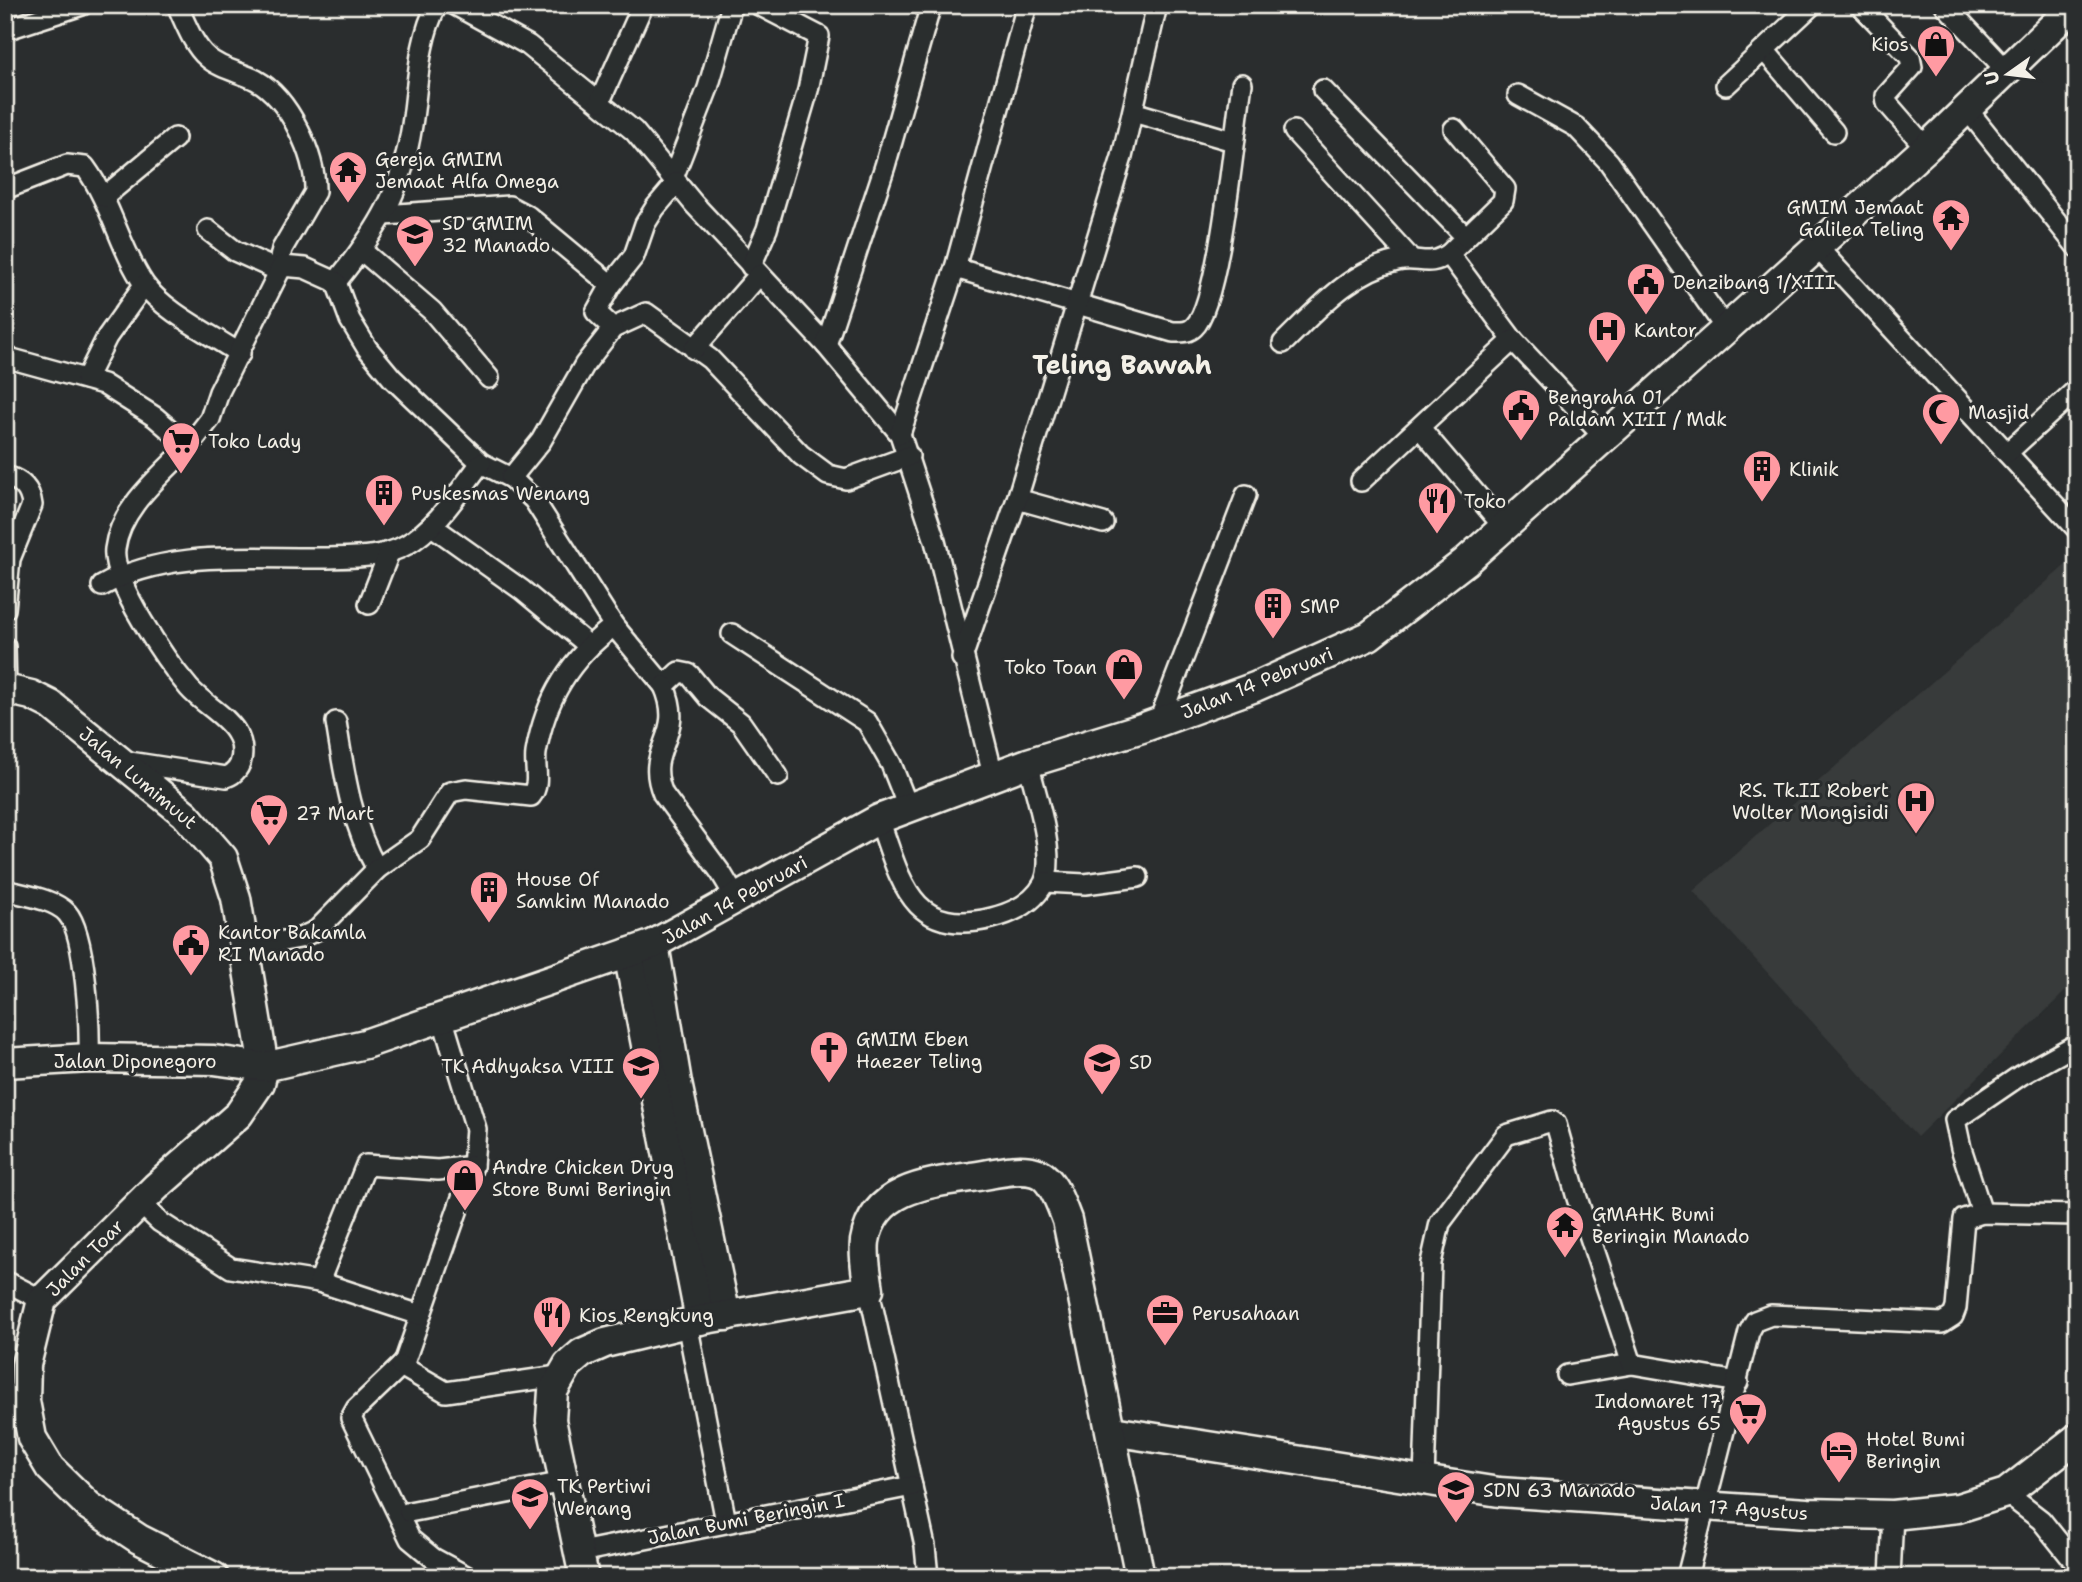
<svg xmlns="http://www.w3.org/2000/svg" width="2082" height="1582" font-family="'Shantell Sans',sans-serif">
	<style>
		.built { fill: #373a3a }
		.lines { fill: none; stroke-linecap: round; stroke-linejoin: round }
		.street-casing { stroke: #f4f1e8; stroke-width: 24 }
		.secondary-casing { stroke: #f4f1e8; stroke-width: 33 }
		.street { stroke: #2a2d2e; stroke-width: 19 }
		.secondary { stroke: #2a2d2e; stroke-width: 28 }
		.labels { text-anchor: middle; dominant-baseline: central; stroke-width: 6; stroke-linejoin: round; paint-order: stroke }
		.poi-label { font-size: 19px; fill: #f4f1e8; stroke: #2a2d2e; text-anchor: start }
		.street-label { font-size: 19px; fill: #f4f1e8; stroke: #2a2d2e }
		.district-label { font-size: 26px; font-weight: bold; fill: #f4f1e8; stroke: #2a2d2e }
	</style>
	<rect width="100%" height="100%" fill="#2a2d2e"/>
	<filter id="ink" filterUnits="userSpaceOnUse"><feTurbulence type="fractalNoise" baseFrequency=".0143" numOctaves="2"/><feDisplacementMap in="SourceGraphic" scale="14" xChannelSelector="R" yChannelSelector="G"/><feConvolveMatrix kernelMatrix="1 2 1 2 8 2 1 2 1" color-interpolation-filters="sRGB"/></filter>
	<g filter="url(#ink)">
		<path class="built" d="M2077 555V980L1917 1137 1693 891Z"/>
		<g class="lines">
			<g class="street-casing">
				<g id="street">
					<path d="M177 5C185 22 193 45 207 57 220 69 240 72 256 80 289 98 316 156 315 192L282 249 279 263 282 266"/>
					<path d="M455 5 528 45 634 131 694 204 826 345 900 434 935 541 993 775"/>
					<path d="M1860 5 1910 57 1912 67 1886 96 1887 103 1926 148"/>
					<path d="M1945 5 2007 71"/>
					<path d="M5 30 82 5"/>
					<path d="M1764 50 1834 132"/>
					<path d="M1726 85 1812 5"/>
					<path d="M1323 90 1466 237 1449 254"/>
					<path d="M1518 95 1576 127 1609 162 1726 329"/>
					<path d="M600 101 643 5"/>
					<path d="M1967 109 2077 247"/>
					<path d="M1133 112 1233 141"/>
					<path d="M1454 129 1505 189 1503 201 1466 237"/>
					<path d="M1294 131 1411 259"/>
					<path d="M673 178 708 88 732 5"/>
					<path d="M5 189 67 165 85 167C112 204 120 249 144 284 163 311 212 335 240 354"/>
					<path d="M104 197 175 138"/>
					<path d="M385 215 509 206 528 216 611 285"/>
					<path d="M208 230 235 251 279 271"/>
					<path d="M1817 247 2077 529"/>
					<path d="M361 250 432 311 489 378"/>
					<path d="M751 266 767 229 808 90 819 36 759 5"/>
					<path d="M955 268 1173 332C1181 332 1188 333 1194 327 1220 303 1235 127 1242 84"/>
					<path d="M336 282C378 230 402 192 412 125 418 86 418 40 437 5"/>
					<path d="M613 328 646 313 710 359 801 455 828 475 846 479 909 456"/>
					<path d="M1283 343C1316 311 1350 271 1397 261 1419 256 1427 268 1449 254L1513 340 1604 437"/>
					<path d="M826 345 885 166 931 5"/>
					<path d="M694 349 759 275"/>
					<path d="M5 357 103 384 155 417 189 446C162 475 120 507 115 549 111 582 167 662 189 688 203 704 225 714 236 732 245 746 245 771 226 777L123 761"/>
					<path d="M86 379 107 337 144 285"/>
					<path d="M1420 428 1503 526"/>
					<path d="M900 434 955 268 1027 5"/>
					<path d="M189 446 210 419 219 392 282 266 305 268 336 282 350 320 367 348 392 378 481 463 511 478 534 500 614 626 664 686 679 672 689 674 708 697 741 723 778 776"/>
					<path d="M2007 453 2077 389"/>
					<path d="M5 476C21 480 30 488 32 505L10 559 5 609"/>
					<path d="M511 478 541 441 585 364 613 328 596 312 611 285 634 256 645 224 655 208 677 182"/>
					<path d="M1361 481 1513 340"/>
					<path d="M1017 499 1103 523"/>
					<path d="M432 526 522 590 588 645"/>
					<path d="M102 586C168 549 248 559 322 558 349 557 382 559 406 545 438 527 459 491 481 463"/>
					<path d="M369 604 389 553"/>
					<path d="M732 634 867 722 891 764 908 807"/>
					<path d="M5 647 6 689"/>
					<path d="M962 658 1017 499 1122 157 1157 5"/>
					<path d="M664 686C687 738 643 747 663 794L721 873 736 898"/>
					<path d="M1159 721 1246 495"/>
					<path d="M336 722C344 772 351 824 377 869"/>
					<path d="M879 819C901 881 911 938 992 918 1012 913 1034 903 1044 883 1057 857 1035 791 1028 763"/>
					<path d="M1045 882 1085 884 1138 877"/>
					<path d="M5 890C23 895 54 899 67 913 86 934 90 1029 89 1058"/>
					<path d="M245 948 300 938 317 930 377 869 420 839 450 792 466 789 531 796C541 784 534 767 536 753 545 699 570 658 614 626"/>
					<path d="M442 1017 476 1129 473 1166 404 1363 356 1409 351 1418 410 1539 433 1558 468 1577"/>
					<path d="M140 1203 160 1222 231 1268 319 1282 420 1315"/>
					<path d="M1982 1213 1961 1148 1955 1120 2021 1075 2077 1044"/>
					<path d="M5 1281 42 1300"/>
					<path d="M319 1282 366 1165 438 1170 473 1166"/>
					<path d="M869 1290 925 1546 928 1577"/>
					<path d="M687 1323 726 1522"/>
					<path d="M401 1366 446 1392 558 1376"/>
					<path d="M1567 1375 1632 1364"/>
					<path d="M1424 1481 1431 1263 1440 1223 1506 1135 1552 1121 1556 1124 1577 1198 1632 1364 1738 1382"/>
					<path d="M2006 1493 2041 1520 2077 1565"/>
					<path d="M409 1512 564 1482"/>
					<path d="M580 1552 912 1486"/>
					<path d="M1687 1577 1749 1332 1755 1321 1771 1315 1942 1323 1953 1316 1956 1308 1964 1219 1982 1213 2077 1215"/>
					<path d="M1890 1577 1893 1515"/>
				</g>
			</g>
			<g class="secondary-casing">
				<g id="secondary">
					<path d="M5 689 31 695 51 705 185 814 223 858 236 898 264 1067 260 1083 239 1114 156 1187 42 1300 26 1365 25 1401 32 1438 50 1468 89 1506 139 1539 214 1577"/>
					<path d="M654 944 677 1083 726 1316"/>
					<path d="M628 953 700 1320"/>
					<path d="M5 1063 89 1058 214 1060 264 1067 365 1044 654 944 879 819 1028 763 1142 728 1255 687 1369 636 1465 562 1726 329 1926 148 2075 5"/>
					<path d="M1112 1431 1499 1492 1807 1513 1893 1515 1958 1508 2006 1493 2077 1438"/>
					<path d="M584 1577 551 1420 553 1391 568 1365 582 1353 605 1343 700 1320 869 1290C867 1275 863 1256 865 1241 874 1189 927 1183 971 1177 989 1175 1017 1166 1035 1172 1053 1177 1061 1205 1067 1220L1140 1577"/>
				</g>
			</g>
			<use href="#street" class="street"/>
			<use href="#secondary" class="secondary"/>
		</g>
	</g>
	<defs>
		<g id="shop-pin" transform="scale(2.0125)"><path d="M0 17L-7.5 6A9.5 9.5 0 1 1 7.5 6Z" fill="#ff9aa2" stroke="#2a2d2e"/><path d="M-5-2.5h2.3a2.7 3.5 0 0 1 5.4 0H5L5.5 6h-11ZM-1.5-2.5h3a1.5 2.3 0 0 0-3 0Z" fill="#111"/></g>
		<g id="temple-pin" transform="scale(2.0125)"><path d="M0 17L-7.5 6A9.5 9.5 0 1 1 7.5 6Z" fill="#ff9aa2" stroke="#2a2d2e"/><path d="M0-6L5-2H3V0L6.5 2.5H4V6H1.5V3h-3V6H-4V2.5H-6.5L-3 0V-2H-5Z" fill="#111"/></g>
		<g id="school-pin" transform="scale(2.0125)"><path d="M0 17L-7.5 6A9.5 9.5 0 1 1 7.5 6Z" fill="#ff9aa2" stroke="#2a2d2e"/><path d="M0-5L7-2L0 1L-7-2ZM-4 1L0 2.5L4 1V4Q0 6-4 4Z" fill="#111"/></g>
		<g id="civic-pin" transform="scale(2.0125)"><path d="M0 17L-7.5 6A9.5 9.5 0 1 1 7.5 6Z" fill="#ff9aa2" stroke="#2a2d2e"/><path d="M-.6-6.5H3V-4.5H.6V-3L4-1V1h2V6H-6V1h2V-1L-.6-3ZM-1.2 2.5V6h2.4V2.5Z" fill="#111"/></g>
		<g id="hospital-pin" transform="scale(2.0125)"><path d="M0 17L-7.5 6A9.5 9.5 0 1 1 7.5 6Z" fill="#ff9aa2" stroke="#2a2d2e"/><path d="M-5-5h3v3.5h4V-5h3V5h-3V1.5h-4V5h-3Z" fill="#111"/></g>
		<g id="mosque-pin" transform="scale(2.0125)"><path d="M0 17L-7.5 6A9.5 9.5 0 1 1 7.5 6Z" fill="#ff9aa2" stroke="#2a2d2e"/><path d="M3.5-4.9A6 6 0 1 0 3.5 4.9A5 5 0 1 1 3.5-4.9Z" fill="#111"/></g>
		<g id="supermarket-pin" transform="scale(2.0125)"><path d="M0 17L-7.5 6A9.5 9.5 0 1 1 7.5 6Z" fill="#ff9aa2" stroke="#2a2d2e"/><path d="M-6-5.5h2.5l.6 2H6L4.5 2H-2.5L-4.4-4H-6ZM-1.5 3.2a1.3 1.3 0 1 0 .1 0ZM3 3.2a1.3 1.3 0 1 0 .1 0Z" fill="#111"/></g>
		<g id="building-pin" transform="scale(2.0125)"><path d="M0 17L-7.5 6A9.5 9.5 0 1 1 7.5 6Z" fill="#ff9aa2" stroke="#2a2d2e"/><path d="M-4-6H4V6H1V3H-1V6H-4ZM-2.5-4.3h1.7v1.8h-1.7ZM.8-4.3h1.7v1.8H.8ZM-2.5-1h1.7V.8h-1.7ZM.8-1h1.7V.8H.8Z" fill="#111"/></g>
		<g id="restaurant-pin" transform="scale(2.0125)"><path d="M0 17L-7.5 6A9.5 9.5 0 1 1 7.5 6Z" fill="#ff9aa2" stroke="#2a2d2e"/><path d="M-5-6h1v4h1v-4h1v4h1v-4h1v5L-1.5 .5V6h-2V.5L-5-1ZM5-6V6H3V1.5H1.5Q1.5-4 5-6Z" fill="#111"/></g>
		<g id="church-pin" transform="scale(2.0125)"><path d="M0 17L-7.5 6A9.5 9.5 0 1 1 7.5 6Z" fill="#ff9aa2" stroke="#2a2d2e"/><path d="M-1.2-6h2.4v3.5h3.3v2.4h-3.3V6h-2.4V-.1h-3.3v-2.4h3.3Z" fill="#111"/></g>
		<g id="office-pin" transform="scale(2.0125)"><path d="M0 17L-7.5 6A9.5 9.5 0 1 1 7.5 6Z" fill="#ff9aa2" stroke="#2a2d2e"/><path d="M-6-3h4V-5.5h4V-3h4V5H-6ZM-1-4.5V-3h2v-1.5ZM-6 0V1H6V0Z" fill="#111"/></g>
		<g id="hotel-pin" transform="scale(2.0125)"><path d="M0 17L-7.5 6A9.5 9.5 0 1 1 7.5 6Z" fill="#ff9aa2" stroke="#2a2d2e"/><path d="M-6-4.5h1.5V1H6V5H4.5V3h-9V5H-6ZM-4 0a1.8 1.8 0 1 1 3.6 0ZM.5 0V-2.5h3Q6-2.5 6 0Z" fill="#111"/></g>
	</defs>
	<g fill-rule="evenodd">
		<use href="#shop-pin" x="1936" y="44"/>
		<use href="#temple-pin" x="348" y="170"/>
		<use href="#temple-pin" x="1951" y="218"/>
		<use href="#school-pin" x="415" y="234"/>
		<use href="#civic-pin" x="1646" y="282"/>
		<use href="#hospital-pin" x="1607" y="330"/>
		<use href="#civic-pin" x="1521" y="408"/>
		<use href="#mosque-pin" x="1941" y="412"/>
		<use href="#supermarket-pin" x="181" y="441"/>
		<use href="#building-pin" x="1762" y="469"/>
		<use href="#building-pin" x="384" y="493"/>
		<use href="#restaurant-pin" x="1437" y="501"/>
		<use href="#building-pin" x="1273" y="606"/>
		<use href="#shop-pin" x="1124" y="667"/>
		<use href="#hospital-pin" x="1916" y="801"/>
		<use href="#supermarket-pin" x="269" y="813"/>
		<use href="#building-pin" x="489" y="890"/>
		<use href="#civic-pin" x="191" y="943"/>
		<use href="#church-pin" x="829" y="1050"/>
		<use href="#school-pin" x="1102" y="1062"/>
		<use href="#school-pin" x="641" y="1066"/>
		<use href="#shop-pin" x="465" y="1178"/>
		<use href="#temple-pin" x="1565" y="1225"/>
		<use href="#office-pin" x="1165" y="1313"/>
		<use href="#restaurant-pin" x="552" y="1315"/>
		<use href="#supermarket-pin" x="1748" y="1412"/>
		<use href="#hotel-pin" x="1839" y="1450"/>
		<use href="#school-pin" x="1456" y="1490"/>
		<use href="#school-pin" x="530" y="1497"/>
	</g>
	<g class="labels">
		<g class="poi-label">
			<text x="1909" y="44" text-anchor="end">Kios</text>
			<text x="375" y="159">Gereja GMIM<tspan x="375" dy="22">Jemaat Alfa Omega</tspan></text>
			<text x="1924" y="207" text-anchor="end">GMIM Jemaat<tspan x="1924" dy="22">Galilea Teling</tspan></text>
			<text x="442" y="223">SD GMIM<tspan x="442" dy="22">32 Manado</tspan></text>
			<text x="1673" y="282">Denzibang 1/XIII</text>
			<text x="1634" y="330">Kantor</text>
			<text x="1548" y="397">Bengraha 01<tspan x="1548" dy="22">Paldam XIII / Mdk</tspan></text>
			<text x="1968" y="412">Masjid</text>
			<text x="208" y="441">Toko Lady</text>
			<text x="1789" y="469">Klinik</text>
			<text x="411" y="493">Puskesmas Wenang</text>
			<text x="1464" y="501">Toko</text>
			<text x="1300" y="606">SMP</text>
			<text x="1097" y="667" text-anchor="end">Toko Toan</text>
			<text x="1889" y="790" text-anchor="end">RS. Tk.II Robert<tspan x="1889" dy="22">Wolter Mongisidi</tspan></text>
			<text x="296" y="813">27 Mart</text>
			<text x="516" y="879">House Of<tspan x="516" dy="22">Samkim Manado</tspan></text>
			<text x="218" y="932">Kantor Bakamla<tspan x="218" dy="22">RI Manado</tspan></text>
			<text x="856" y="1039">GMIM Eben<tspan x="856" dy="22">Haezer Teling</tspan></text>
			<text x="1129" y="1062">SD</text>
			<text x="614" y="1066" text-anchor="end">TK Adhyaksa VIII</text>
			<text x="492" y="1167">Andre Chicken Drug<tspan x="492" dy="22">Store Bumi Beringin</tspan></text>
			<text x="1592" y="1214">GMAHK Bumi<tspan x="1592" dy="22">Beringin Manado</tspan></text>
			<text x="1192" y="1313">Perusahaan</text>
			<text x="579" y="1315">Kios Rengkung</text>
			<text x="1721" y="1401" text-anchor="end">Indomaret 17<tspan x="1721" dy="22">Agustus 65</tspan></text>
			<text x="1866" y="1439">Hotel Bumi<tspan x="1866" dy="22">Beringin</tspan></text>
			<text x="557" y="1486">TK Pertiwi<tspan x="557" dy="22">Wenang</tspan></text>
			<text x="1483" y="1490">SDN 63 Manado</text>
		</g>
		<g class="street-label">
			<text transform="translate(1257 683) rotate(-22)">Jalan 14 Pebruari</text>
			<text transform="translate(138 778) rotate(40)">Jalan Lumimuut</text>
			<text transform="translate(735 900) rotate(-29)">Jalan 14 Pebruari</text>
			<text x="135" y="1061">Jalan Diponegoro</text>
			<text transform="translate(85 1258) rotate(-45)">Jalan Toar</text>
			<text transform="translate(1729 1508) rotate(4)">Jalan 17 Agustus</text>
			<text transform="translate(746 1519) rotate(-11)">Jalan Bumi Beringin I</text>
		</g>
		<g class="district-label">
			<text x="1122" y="364">Teling Bawah</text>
		</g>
	</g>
	<rect width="2082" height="1582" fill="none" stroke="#2a2d2e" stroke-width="28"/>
	<rect x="14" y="14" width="2054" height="1554" fill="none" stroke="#f4f1e8" stroke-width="2.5" filter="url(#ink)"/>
	<g transform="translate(2008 74) rotate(256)" stroke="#2a2d2e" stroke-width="5" paint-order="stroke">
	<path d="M0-5L12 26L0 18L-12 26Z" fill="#f4f1e8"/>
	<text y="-10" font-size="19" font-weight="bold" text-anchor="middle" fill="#f4f1e8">U</text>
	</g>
</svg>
